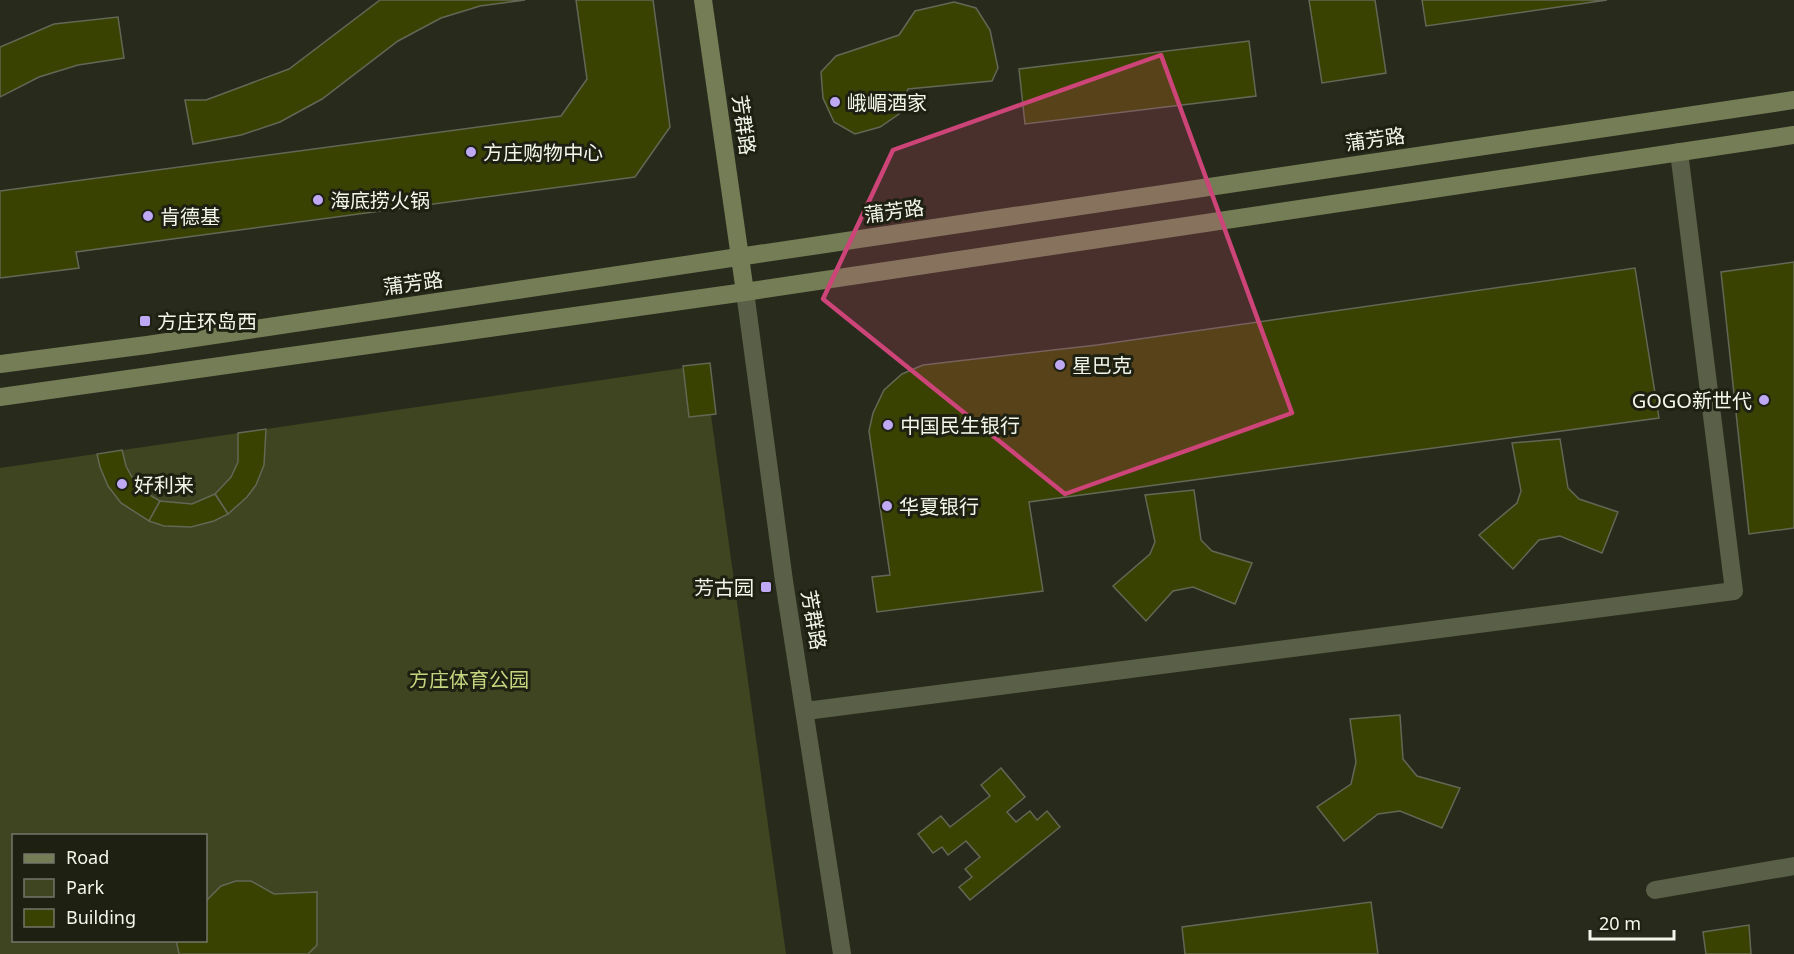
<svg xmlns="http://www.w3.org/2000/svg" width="1794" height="954" font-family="'Noto Sans','Noto Sans SC',sans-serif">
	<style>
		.green { fill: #3e4520; fill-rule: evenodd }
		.building { fill: #3a4202; stroke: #636755; stroke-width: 1.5 }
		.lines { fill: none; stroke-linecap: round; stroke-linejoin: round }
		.street { stroke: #5a5f47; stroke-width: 18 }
		.secondary { stroke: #757d57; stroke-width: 18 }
		.marked { fill: #cc4478; fill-opacity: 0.2; stroke: #cc4478; stroke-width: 4.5; stroke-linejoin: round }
		.poi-dot { fill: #bfa9f4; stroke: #1e2112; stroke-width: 2 }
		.labels { text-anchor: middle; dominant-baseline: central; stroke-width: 6; stroke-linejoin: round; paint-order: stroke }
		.poi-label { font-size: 20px; fill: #f3f6eb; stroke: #1e2112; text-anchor: start }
		.street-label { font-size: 20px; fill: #f3f6eb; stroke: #1e2112 }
		.park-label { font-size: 20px; fill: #c5d57f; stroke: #1e2112 }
	</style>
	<rect width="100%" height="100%" fill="#282b1b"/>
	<path class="green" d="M704 365 786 954H0V468ZM14 836H206V940H14Z"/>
	<g class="building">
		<path d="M380 0H525L480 6 441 18 398 41 322 99 280 122 241 135 193 144 185 100H206L289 69Z"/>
		<path d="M576 0H653L670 127 635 177 76 252 79 268 0 278V191L561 116 587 79Z"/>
		<path d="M1309 0H1375L1386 73 1322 83Z"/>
		<path d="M1422 0H1607L1426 26Z"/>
		<path d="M954 2 976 8 990 30 998 68 992 81 908 89 899 114 880 127 855 134 834 122 823 98 821 72 836 56 899 35 915 11Z"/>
		<path d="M118 17 124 58 78 65 39 77 0 97V47L54 24Z"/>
		<path d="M1249 41 1256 96 1025 124 1019 69Z"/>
		<path d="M1794 262V528L1749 534 1721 272Z"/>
		<path d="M1635 268 1659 418 1029 502 1043 591 877 612 872 577 890 575 869 431 873 413 884 390 902 374 923 365 1097 345Z"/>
		<path d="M710 363 716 414 689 417 683 366Z"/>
		<path d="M266 429 264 465 256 485 247 497 228 514 215 494 231 477 238 462V433Z"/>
		<path d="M1560 439 1568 488 1579 499 1618 512 1602 553 1560 536 1539 540 1513 569 1479 535 1517 503 1521 491 1512 443Z"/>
		<path d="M122 450 126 466 134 481 143 491 160 501 149 521 121 503 108 486 100 467 97 454Z"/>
		<path d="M1194 490 1201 540 1212 551 1252 563 1235 604 1193 587 1173 591 1146 621 1113 586 1150 554 1155 542 1145 495Z"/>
		<path d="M215 494 228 514 214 521 191 527 164 526 149 521 160 501 192 504Z"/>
		<path d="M1400 715 1403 759 1417 776 1460 788 1442 828 1400 811 1378 814 1344 841 1317 807 1351 784 1356 762 1350 719Z"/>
		<path d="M1001 768 1025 797 1007 812 1016 822 1030 811 1037 820 1047 811 1060 827 970 900 959 887 972 877 965 869 980 857 966 841 948 855 942 847 933 853 918 834 941 816 950 827 990 796 981 785Z"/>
		<path d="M236 881H251L274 894 317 892V945L308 954H179L176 940H206V901L221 886Z"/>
		<path d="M1371 902 1378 954H1185L1182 927Z"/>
		<path d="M1749 925 1751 954H1706L1703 932Z"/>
	</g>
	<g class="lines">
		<g class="street">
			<path d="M745 292 784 581 842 954"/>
			<path d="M806 711 1734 591 1679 152"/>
			<path d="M1655 890 1794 866"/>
		</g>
		<g class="secondary">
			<path d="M703 0 745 292"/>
			<path d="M0 364 147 345 1794 100"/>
			<path d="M0 397 745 292 1794 135"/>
		</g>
	</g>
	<path class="marked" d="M1161 55 1292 413 1065 494 823 299 893 150Z"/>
	<g class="poi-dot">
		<circle cx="835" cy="102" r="6"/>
		<circle cx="471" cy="152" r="6"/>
		<circle cx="318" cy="200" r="6"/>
		<circle cx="148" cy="216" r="6"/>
		<rect x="139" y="315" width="12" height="12" rx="3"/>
		<circle cx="1060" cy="365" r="6"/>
		<circle cx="1764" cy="400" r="6"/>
		<circle cx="888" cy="425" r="6"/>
		<circle cx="122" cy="484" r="6"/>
		<circle cx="887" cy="506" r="6"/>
		<rect x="760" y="581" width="12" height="12" rx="3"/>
	</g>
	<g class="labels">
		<g class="poi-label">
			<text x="847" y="102">峨嵋酒家</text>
			<text x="483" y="152">方庄购物中心</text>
			<text x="330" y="200">海底捞火锅</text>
			<text x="160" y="216">肯德基</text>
			<text x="157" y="321">方庄环岛西</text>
			<text x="1072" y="365">星巴克</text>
			<text x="1752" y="400" text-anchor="end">GOGO新世代</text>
			<text x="900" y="425">中国民生银行</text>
			<text x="134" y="484">好利来</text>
			<text x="899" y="506">华夏银行</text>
			<text x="754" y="587" text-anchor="end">芳古园</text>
		</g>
		<g class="street-label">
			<text transform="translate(744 125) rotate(82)">芳群路</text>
			<text transform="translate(1375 139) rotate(-8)">蒲芳路</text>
			<text transform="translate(894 211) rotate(-8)">蒲芳路</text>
			<text transform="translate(413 283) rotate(-8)">蒲芳路</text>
			<text transform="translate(814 620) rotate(80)">芳群路</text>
		</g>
		<g class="park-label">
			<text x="469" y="679">方庄体育公园</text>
		</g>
	</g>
	<rect x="12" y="834" width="195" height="108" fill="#1e2112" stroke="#737669" stroke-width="1.5"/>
	<rect x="24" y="854" width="30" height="9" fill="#757d57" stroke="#737669" stroke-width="1.5"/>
	<text x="66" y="864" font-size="18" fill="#f3f6eb">Road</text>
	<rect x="24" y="879" width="30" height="18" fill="#3e4520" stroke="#737669" stroke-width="1.5"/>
	<text x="66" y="894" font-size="18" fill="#f3f6eb">Park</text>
	<rect x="24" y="909" width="30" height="18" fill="#3a4202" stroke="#737669" stroke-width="1.5"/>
	<text x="66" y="924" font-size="18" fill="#f3f6eb">Building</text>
	<path d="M1590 930v9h84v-9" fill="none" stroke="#f3f6eb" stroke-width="3"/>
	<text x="1599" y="930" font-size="18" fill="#f3f6eb" stroke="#1e2112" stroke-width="4.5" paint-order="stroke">20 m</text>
</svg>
